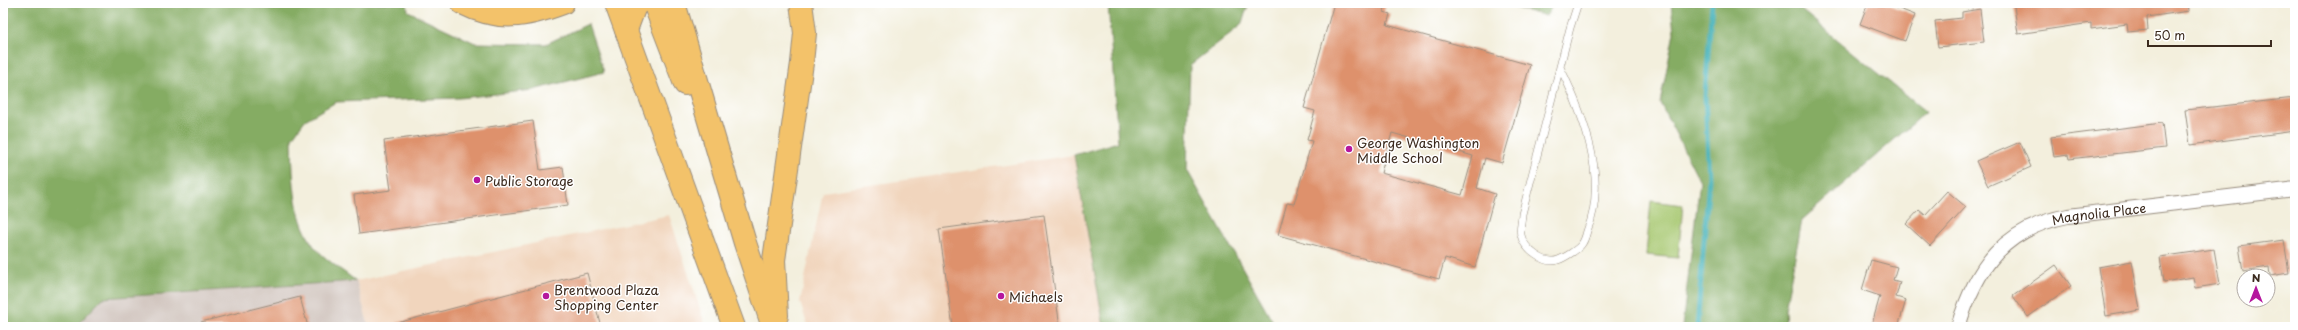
<svg xmlns="http://www.w3.org/2000/svg" width="2298" height="330" font-family="'Playpen Sans',sans-serif">
	<style>
		.built { fill: #f1d5bd }
		.industrial { fill: #cec1ba }
		.green { fill: #a7c871; stroke: #717948 }
		.forest { fill: #85ac63; stroke: #606b40 }
		.lines { fill: none; stroke-linecap: round; stroke-linejoin: round }
		.stream { stroke: #3badb5; stroke-width: 5 }
		.building { fill: #de916c; fill-rule: evenodd }
		.lane-casing { stroke: #978c7e; stroke-width: 8 }
		.street-casing { stroke: #978c7e; stroke-width: 16 }
		.highway-casing { stroke: #978c7e; stroke-width: 24 }
		.lane { stroke: #fff; stroke-width: 7 }
		.street { stroke: #fff; stroke-width: 14 }
		.highway { stroke: #f3c26a; stroke-width: 22 }
		.poi-dot { fill: #b5179e; stroke: #fff; stroke-width: 1.5 }
		.labels { text-anchor: middle; dominant-baseline: central; stroke-width: 3; stroke-linejoin: round; paint-order: stroke }
		.poi-label { font-size: 13px; fill: #3b2a1e; stroke: #fff; text-anchor: start }
		.street-label { font-size: 13px; fill: #3b2a1e; stroke: #fff }
	</style>
	<rect width="100%" height="100%" fill="#fff"/>
	<filter id="ink" filterUnits="userSpaceOnUse"><feTurbulence type="fractalNoise" baseFrequency=".025" numOctaves="2"/><feDisplacementMap in="SourceGraphic" scale="8" xChannelSelector="R" yChannelSelector="G"/><feConvolveMatrix kernelMatrix="1 2 1 2 8 2 1 2 1" color-interpolation-filters="sRGB"/></filter>
	<filter id="wash" filterUnits="userSpaceOnUse"><feTurbulence type="fractalNoise" baseFrequency=".012" numOctaves="4" result="noise"/><feDisplacementMap in="SourceGraphic" scale="16" xChannelSelector="R" yChannelSelector="G"/><feGaussianBlur stdDeviation="0.9" result="paint"/><feColorMatrix in="noise" values="0 0 0 0 0 0 0 0 0 0 0 0 0 0 0 0 0 1.4 0 .05"/><feComposite in="paint" operator="in"/></filter>
	<g filter="url(#wash)">
		<rect width="100%" height="100%" fill="#f3efdd"/>
		<g class="built">
			<path d="M1074 155 1104 327H808L800 302 823 192Z"/>
			<path d="M669 215 706 327H369L356 281Z"/>
		</g>
		<path class="industrial" d="M356 281 369 327H75L103 298Z"/>
		<path class="green" d="M1651 201 1683 205 1678 258 1646 255Z"/>
		<g class="forest">
			<path d="M3 3H407L408 11 475 43 546 44 588 24 604 72 533 90 459 98 336 102 305 120 292 138C293 173 292 215 313 245 324 259 342 270 356 281L103 298 75 327H3Z"/>
			<path d="M1108 3H1249L1241 25 1190 65 1187 170 1276 327H1104L1074 155 1118 142Z"/>
			<path d="M1509 3H1554L1546 16 1509 6Z"/>
			<path d="M1671 3H1797L1800 9 1926 112 1802 220 1785 309 1786 327H1682L1700 181 1660 103 1674 33Z"/>
		</g>
		<g class="lines">
			<path class="stream" d="M1697 327 1709 179 1705 96 1712 3"/>
		</g>
		<g id="blocks">
			<g class="building">
				<path d="M1334 3H1386L1384 12 1390 14 1387 25 1530 65 1502 163 1485 158 1477 188 1495 194 1475 267 1445 258 1439 279 1278 235 1287 203 1294 204 1312 141 1307 140 1315 111 1304 108ZM1392 133 1473 156 1462 195 1381 173Z"/>
				<path d="M1868 3H1884L1915 15 1905 41 1860 24Z"/>
				<path d="M2036 3H2188L2189 11 2147 17 2148 30 2128 32 2127 24 2091 29V23L2018 34 2014 6Z"/>
				<path d="M1980 9 1984 42 1938 47 1935 21 1962 18V12Z"/>
				<path d="M2295 98V131L2190 145 2185 110Z"/>
				<path d="M533 121 540 170 563 167 568 205 359 234 354 195 391 190 384 141Z"/>
				<path d="M2162 123 2165 148 2069 159 2068 155 2054 157 2051 137Z"/>
				<path d="M2020 142 2031 167 1988 186 1976 161Z"/>
				<path d="M1947 191 1966 207 1930 246 1906 224 1919 210 1925 215Z"/>
				<path d="M1044 215 1060 327H953L939 229Z"/>
				<path d="M2284 240 2289 273 2270 276 2269 267 2243 271 2239 246Z"/>
				<path d="M2214 249 2220 284 2195 288 2193 277 2164 282 2160 257Z"/>
				<path d="M1871 260 1897 267 1893 280 1900 282 1896 297 1906 300 1898 327H1884L1872 324 1880 296 1862 290Z"/>
				<path d="M2132 261 2140 310 2106 316 2098 267Z"/>
				<path d="M2056 265 2071 286 2028 317 2013 296Z"/>
				<path d="M587 273 601 327H398L397 323Z"/>
				<path d="M300 297 308 327H202L201 322Z"/>
			</g>
		</g>
	</g>
	<g filter="url(#ink)">
		<use href="#blocks" fill-opacity="0" stroke="#978c7e" stroke-width="1"/>
		<g class="lines">
			<g class="lane-casing">
				<path id="lane" d="M1560 67C1583 114 1609 179 1587 231 1586 235 1584 242 1581 245 1577 250 1564 258 1558 260 1544 265 1524 249 1521 235 1519 229 1522 220 1522 214L1570 28 1578 3"/>
			</g>
			<g class="street-casing">
				<g id="street">
					<path id="s1" d="M1958 327C1976 267 2004 228 2068 216L2295 189"/>
				</g>
			</g>
			<g class="highway-casing">
				<g id="highway">
					<path d="M462 3C499 22 526 17 563 3"/>
					<path d="M616 3 734 327"/>
					<path d="M654 3 685 84"/>
					<path d="M674 3 745 243 773 327"/>
					<path d="M626 30 635 6 639 3"/>
					<path d="M777 316 774 260 802 63 805 33 801 3"/>
				</g>
			</g>
			<use href="#lane" class="lane"/>
			<use href="#street" class="street"/>
			<use href="#highway" class="highway"/>
		</g>
	</g>
	<g class="poi-dot">
		<circle cx="1349" cy="149" r="4"/>
		<circle cx="477" cy="180" r="4"/>
		<circle cx="546" cy="296" r="4"/>
		<circle cx="1001" cy="296" r="4"/>
	</g>
	<g class="labels">
		<g class="poi-label">
			<text x="1357" y="142">George Washington<tspan x="1357" dy="15">Middle School</tspan></text>
			<text x="485" y="180">Public Storage</text>
			<text x="554" y="289">Brentwood Plaza<tspan x="554" dy="15">Shopping Center</tspan></text>
			<text x="1009" y="296">Michaels</text>
		</g>
		<g class="street-label">
			<text stroke="none"><textPath href="#s1" startOffset="197">Magnolia Place</textPath></text>
		</g>
	</g>
	<rect width="2298" height="330" fill="none" stroke="#fff" stroke-width="16"/>
	<g transform="translate(2256 288)"><circle r="19" fill="#ffffff" stroke="#b1aaa5"/>
	<path d="M0-3L7 15L0 10L-7 15Z" fill="#b5179e"/>
	<text y="-6" font-size="11" font-weight="bold" text-anchor="middle" fill="#3b2a1e">N</text>
	</g>
	<path d="M2148 40v6h123v-6" fill="none" stroke="#3b2a1e" stroke-width="2"/>
	<text x="2154" y="40" font-size="12" fill="#3b2a1e" stroke="#ffffff" stroke-width="3" paint-order="stroke">50 m</text>
</svg>
